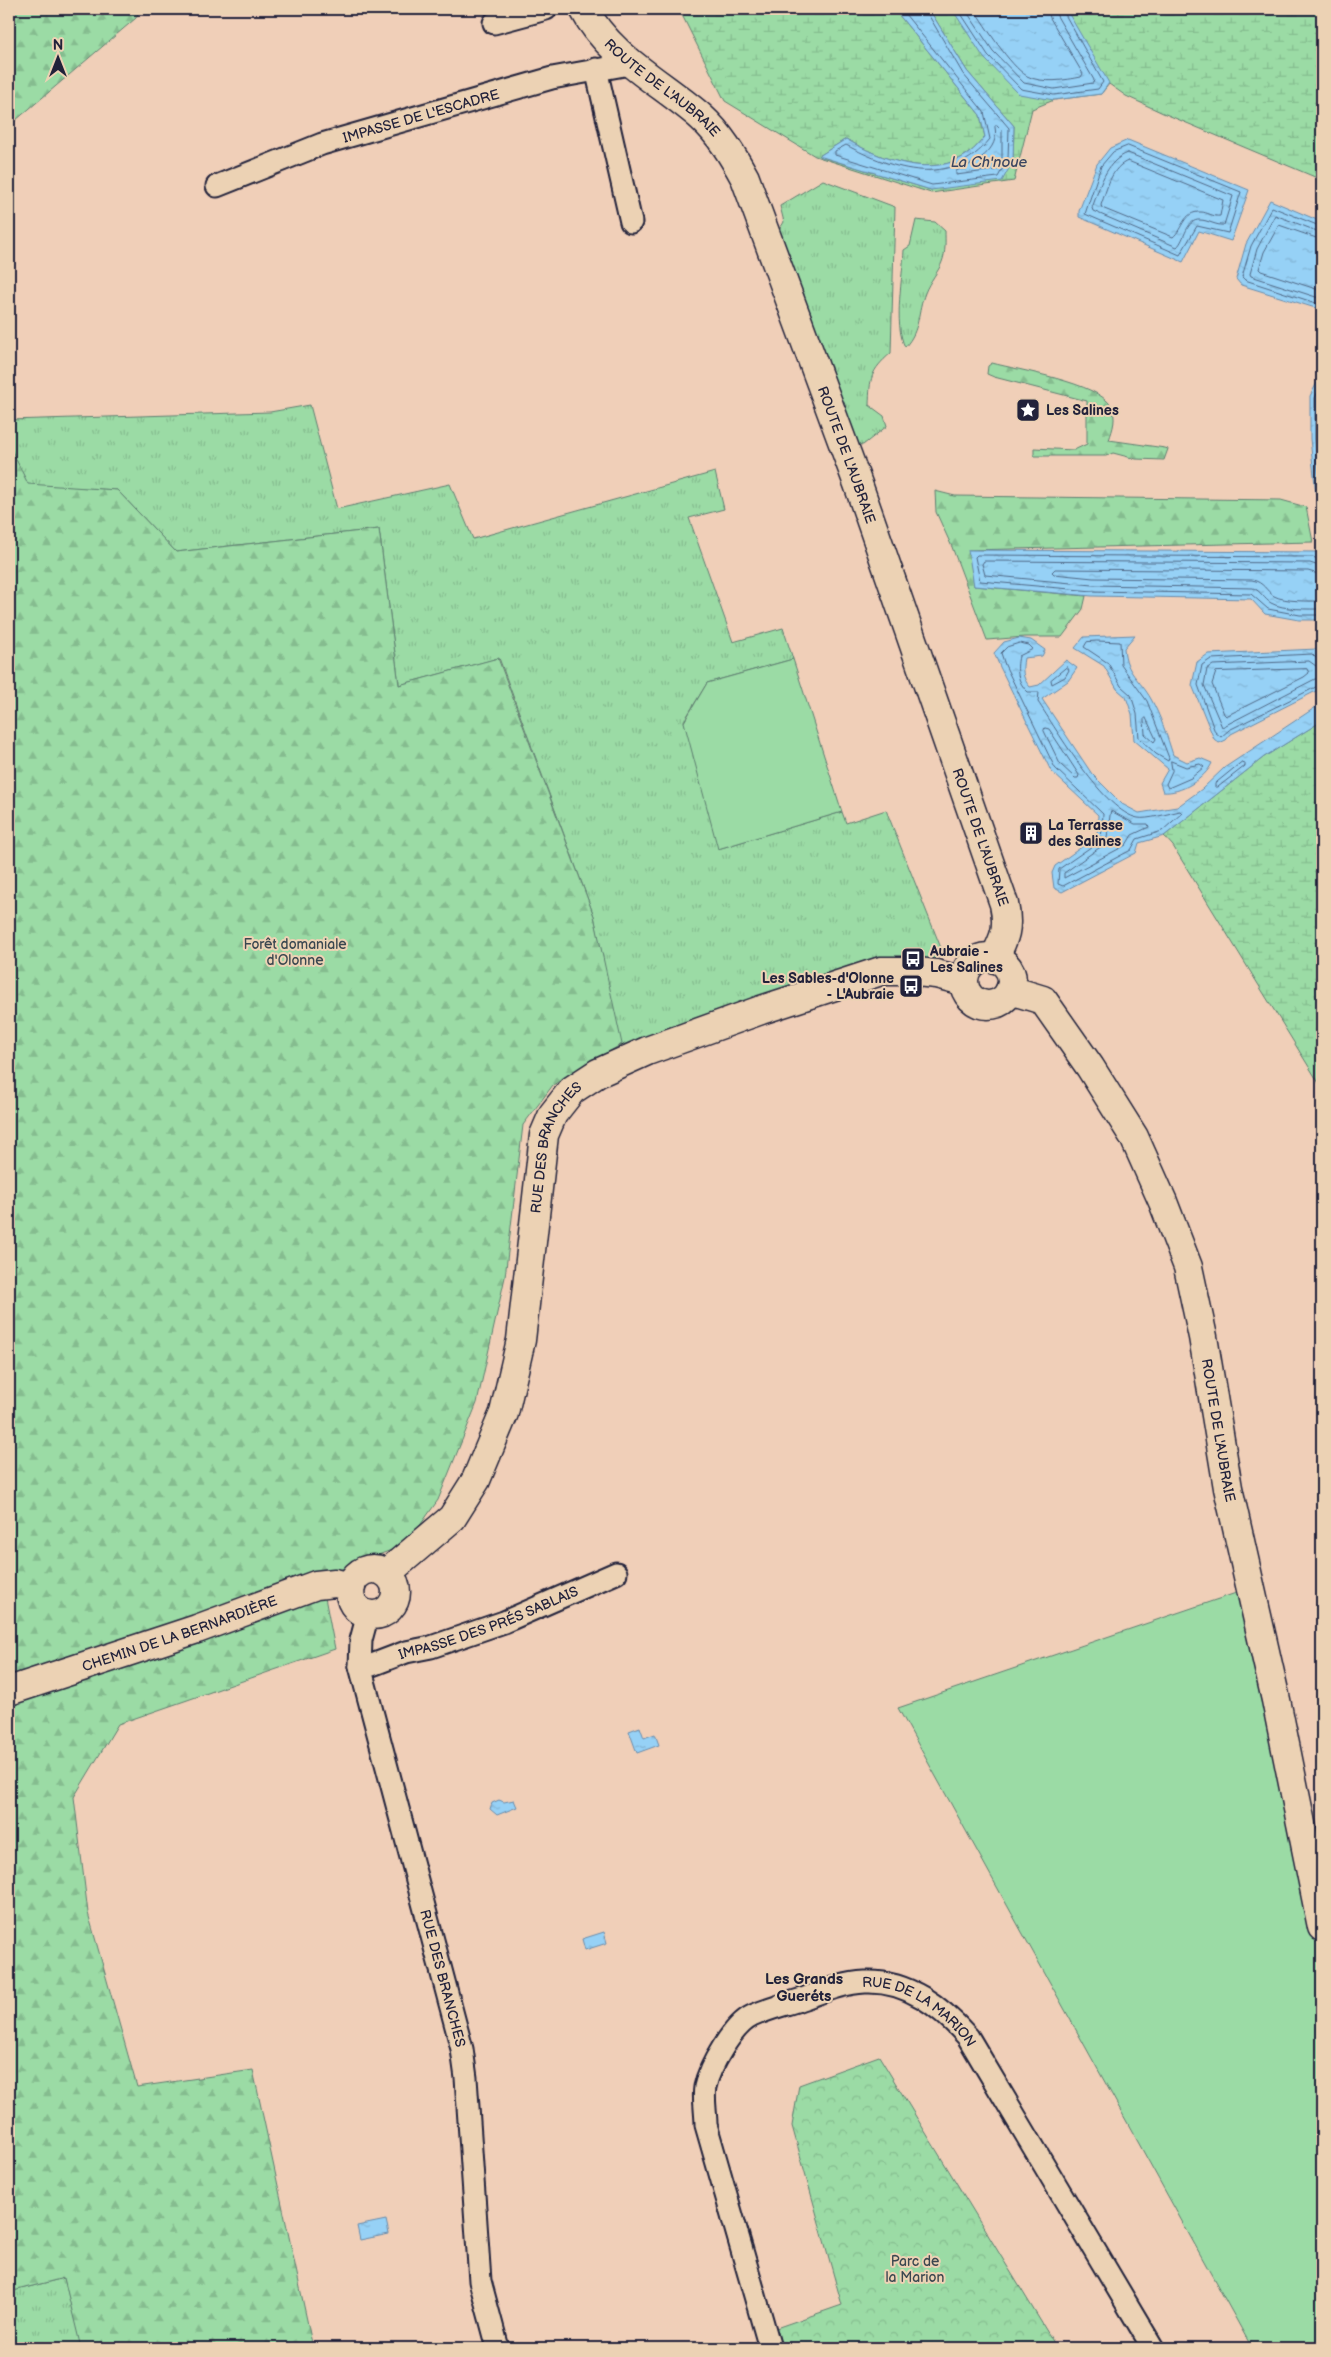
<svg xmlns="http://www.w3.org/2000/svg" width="1331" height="2357" font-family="'Balsamiq Sans',sans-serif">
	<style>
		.grass { fill: url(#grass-tufts); stroke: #5e7e70 }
		.forest { fill: url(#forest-firs); stroke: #5e7e70 }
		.wetland { fill: url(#wetland-marsh); stroke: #5e7e70 }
		.park { fill: url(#park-crowns); stroke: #5e7e70 }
		.garden { fill: #9bdba5; stroke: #5e7e70 }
		.water { fill: url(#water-ripples); stroke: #688bab }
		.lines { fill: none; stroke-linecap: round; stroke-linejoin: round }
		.shore { stroke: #506886; stroke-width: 1 }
		.street-casing { stroke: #22223b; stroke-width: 25 }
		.secondary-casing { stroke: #22223b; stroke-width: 31 }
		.street { stroke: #ecd2b4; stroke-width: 21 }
		.secondary { stroke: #ecd2b4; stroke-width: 28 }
		.labels { text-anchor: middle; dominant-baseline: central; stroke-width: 4; stroke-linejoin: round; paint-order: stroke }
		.street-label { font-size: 14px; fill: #22223b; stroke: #ecd2b4 }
		.poi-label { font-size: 14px; font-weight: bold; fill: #22223b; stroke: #ecd2b4; text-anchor: start }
		.park-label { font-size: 14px; fill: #3a4750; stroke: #ecd2b4 }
		.water-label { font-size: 15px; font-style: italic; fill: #394560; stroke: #ecd2b4 }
		.neighbourhood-label { font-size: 15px; font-weight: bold; fill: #22223b; stroke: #ecd2b4 }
	</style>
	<defs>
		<pattern id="grass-tufts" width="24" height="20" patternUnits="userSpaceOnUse" patternTransform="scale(1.25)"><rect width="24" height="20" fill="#9bdba5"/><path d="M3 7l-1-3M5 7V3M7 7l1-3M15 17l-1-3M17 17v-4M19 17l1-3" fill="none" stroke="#85bc8f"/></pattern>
		<pattern id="forest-firs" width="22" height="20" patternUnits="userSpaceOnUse" patternTransform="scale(1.25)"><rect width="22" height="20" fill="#9bdba5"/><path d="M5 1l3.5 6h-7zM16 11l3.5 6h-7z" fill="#85bc8f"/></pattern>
		<pattern id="wetland-marsh" width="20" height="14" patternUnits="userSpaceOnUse" patternTransform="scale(1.25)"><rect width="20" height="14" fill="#9bdba5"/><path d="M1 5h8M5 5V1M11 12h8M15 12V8" fill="none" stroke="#85bc8f"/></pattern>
		<pattern id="park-crowns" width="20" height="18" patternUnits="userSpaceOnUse" patternTransform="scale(1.25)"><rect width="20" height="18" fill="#9bdba5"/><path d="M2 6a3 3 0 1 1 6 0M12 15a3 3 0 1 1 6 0" fill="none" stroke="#85bc8f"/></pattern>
		<pattern id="water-ripples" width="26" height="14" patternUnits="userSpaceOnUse" patternTransform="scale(1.25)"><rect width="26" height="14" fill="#96d1f6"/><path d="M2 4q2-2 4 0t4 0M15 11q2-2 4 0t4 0" fill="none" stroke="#81b3d4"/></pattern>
	</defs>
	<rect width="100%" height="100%" fill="#f0cfb8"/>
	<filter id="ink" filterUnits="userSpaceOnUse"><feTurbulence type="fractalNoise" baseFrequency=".02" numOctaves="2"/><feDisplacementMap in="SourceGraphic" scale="10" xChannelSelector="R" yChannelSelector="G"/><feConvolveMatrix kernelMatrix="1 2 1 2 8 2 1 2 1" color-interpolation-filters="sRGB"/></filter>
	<g filter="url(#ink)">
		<g class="grass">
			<path d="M823 180 895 207 891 353C870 371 870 378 869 405L884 416 887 426 863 445 856 444 779 230 784 222 780 206Z"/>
			<path d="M916 220 935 222 945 231C945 241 946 252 942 262 939 271 929 282 925 293 917 313 921 329 905 347 893 323 903 277 904 250L910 246Z"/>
			<path d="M310 405 337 509 450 484 473 539 715 472 724 509 689 518 733 642 783 628 793 659 707 683 684 721 721 848 842 812 846 823 886 810 941 948 934 963 621 1049 594 916 499 658 399 685 379 529 176 552 117 490 28 485 9 445V420L270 412Z"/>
			<path d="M64 2278 82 2348H9V2292Z"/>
		</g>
		<g class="forest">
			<path d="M9 9H140L136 18 9 126Z"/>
			<path d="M992 363C1018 370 1099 383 1111 406 1117 418 1113 428 1109 440L1165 448 1168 449 1164 460 1136 459 1113 453 1106 456H1034V448L1074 450 1087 444V401L994 377 987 374 988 366Z"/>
			<path d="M9 445 28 484 117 490 176 552 379 529 399 685 498 658 594 916 622 1044 553 1085 523 1125 505 1277 477 1403 438 1500 407 1544 321 1577 335 1649 118 1724 74 1797 88 1913 137 2087 253 2070 313 2348H81L64 2278 9 2292Z"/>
			<path d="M935 491 955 496 1281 500 1306 507 1313 542 969 550 974 586 1086 596 1083 609 1062 637H1025L987 640 952 547 936 512Z"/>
		</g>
		<g class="wetland">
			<path d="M679 9H894L980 115 985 137C980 142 975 149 969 153 933 180 880 159 846 139L819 156 931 190 1013 161 1014 126 967 71 929 9H1322V180L1163 113 1126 96 1109 84 1101 94 1054 100 1032 109 1014 181 931 193 815 156 725 101Z"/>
			<path d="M1322 721V1088L1173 846 1164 836 1264 757Z"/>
		</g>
		<path class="park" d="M879 2056 1057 2348H782L776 2328 842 2305 792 2126 799 2085Z"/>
		<g class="garden">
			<path d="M793 659 842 812 718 849 684 722 707 683Z"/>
			<path d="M1239 1592 1322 1958V2348H1252L898 1708Z"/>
		</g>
		<g class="water">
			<path d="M894 9H929L967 71 1014 126 1013 161 1002 181 931 190 819 156 846 139C880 159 933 180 969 153 975 149 980 142 985 137L980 115Z"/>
			<path d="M952 9H1066L1109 83 1101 94 1054 100 1019 94 984 58Z"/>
			<path d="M1128 140 1249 190 1231 241 1199 231 1183 262 1079 217V211L1097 164 1110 148Z"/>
			<path d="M1270 200 1322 222V310L1241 285 1236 279 1246 244Z"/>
			<path d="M1322 373V496L1316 494 1310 439V396Z"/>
			<path d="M968 550 1318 552 1322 559V620H1299L1265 614 1251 599 1092 596 974 586Z"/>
			<path d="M1135 635 1124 648C1126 674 1140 679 1151 699 1161 717 1167 736 1173 755L1187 762 1200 758 1212 763C1205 779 1180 794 1163 792L1160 783 1168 769 1134 740 1132 714 1126 697 1117 689 1104 666 1075 648 1084 637Z"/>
			<path d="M1019 638 1031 640 1045 650 1042 656 1024 658C1022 670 1022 678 1030 687L1039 685 1066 660 1077 668 1068 681 1042 699 1092 774 1122 804 1139 813 1177 807 1202 789 1224 768 1322 703V721L1264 757 1164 836 1139 843 1136 853 1062 892 1054 888 1052 873 1055 866 1097 836 1098 815 1051 771 1000 667 994 653 1004 642Z"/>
			<path d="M1317 649 1322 662V688L1231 734 1226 740 1219 743 1214 739 1192 685 1197 662 1208 654Z"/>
			<path d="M640 1727 644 1738 655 1734 659 1745 637 1753 629 1731Z"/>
			<path d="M499 1800 504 1802 514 1800 517 1807 497 1815 490 1809 492 1803Z"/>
			<path d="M604 1932 607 1943 585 1950 582 1939Z"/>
			<path d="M386 2220 389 2234 360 2240 357 2226Z"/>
		</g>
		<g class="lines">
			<g class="shore">
				<path d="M901 9 984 112 990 139C950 189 894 170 846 145L835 151V155L932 185 998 177 1008 159 1009 128 963 74 925 9"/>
				<path d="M958 9 988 55 1021 89 1054 95 1098 89 1103 82 1062 9"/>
				<path d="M965 9 993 51 1024 83 1054 89 1093 83 1094 80 1057 16 1056 9"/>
				<path d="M974 9C986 27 1009 65 1027 76 1041 84 1067 80 1081 77L1083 74 1050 18 1048 9"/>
				<path d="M997 125 1002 130V158L995 170 956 175V171C975 163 1000 151 995 127Z"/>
				<path d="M1128 146 1241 192 1228 233 1197 226 1180 255 1085 214 1101 166 1113 152Z"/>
				<path d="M1128 153 1233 196 1224 225C1216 226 1208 220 1200 220 1186 219 1185 240 1177 247L1093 211 1092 208C1100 187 1105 161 1128 153Z"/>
				<path d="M1128 161 1223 200 1220 216C1213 217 1207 212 1201 212 1183 211 1183 229 1173 237L1102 208 1101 205C1107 189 1111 167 1128 161Z"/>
				<path d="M1322 227 1272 207 1251 246 1242 277 1245 280 1322 305"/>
				<path d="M1322 233 1275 215 1257 249 1250 274 1251 276 1322 299"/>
				<path d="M1322 240 1279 225 1264 252 1259 269 1261 271 1322 291"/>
				<path d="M1322 383 1315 398V439L1320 489 1322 491"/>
				<path d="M1322 396V448"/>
				<path d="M1322 561 1313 557 977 555 975 557 980 581 1093 591 1251 594 1268 609 1300 615H1322"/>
				<path d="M1322 567 1310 563 984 561 982 564 985 575 1093 585 1253 588C1261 591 1264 599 1271 603 1283 610 1309 609 1322 609"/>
				<path d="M1322 575 1308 571 1055 569 1052 572 1054 574 1093 578 1252 580C1264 582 1266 591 1274 596 1285 602 1310 601 1322 601"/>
				<path d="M1097 641 1120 642 1121 665 1147 701 1169 758 1168 761 1156 754 1139 738 1137 714 1131 695 1121 686 1108 663 1084 647 1087 642Z"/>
				<path d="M1020 643 1029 645 1033 649 1019 656C1016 670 1017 682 1028 692H1039L1038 702C1057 730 1104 812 1138 818 1146 820 1171 813 1180 811L1182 813 1162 831 1137 839 1131 850 1063 886 1058 884 1059 869 1101 840 1103 814 1055 768 1005 665 1001 653 1007 647Z"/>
				<path d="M1322 661 1318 660 1312 654 1211 659 1202 665 1198 685 1215 732 1221 737 1229 730 1322 684"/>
				<path d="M1067 667 1069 670 1065 677 1052 684 1051 680Z"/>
				<path d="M1322 667 1316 666 1309 661 1213 665 1207 669 1204 685 1222 727 1315 679 1322 678"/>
				<path d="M1307 669 1309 673 1304 677 1226 716 1224 714 1212 684 1216 672Z"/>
				<path d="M1146 718 1156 739 1154 742 1145 734 1144 720Z"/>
				<path d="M1045 728 1049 729 1079 775 1078 778H1075L1060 764 1044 731Z"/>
				<path d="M1171 761 1186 767 1200 764 1204 767 1191 778 1168 788 1166 784 1172 771Z"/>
				<path d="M1242 762 1245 763V766L1218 787H1215V784Z"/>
				<path d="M1111 811 1135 824H1148L1149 827 1132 835 1126 845 1064 878V873L1106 843Z"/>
			</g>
			<g class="street-casing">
				<g id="street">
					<path d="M494 23 546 9"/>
					<path d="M596 69 631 222"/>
					<path id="s1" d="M217 186 322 144 552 78 630 64"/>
					<path id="s2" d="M368 1614 361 1640 360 1666 462 2049 466 2078 480 2281 498 2348"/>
					<path id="s3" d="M360 1666 372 1665 406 1652 431 1647 504 1622 616 1573"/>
					<path id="s4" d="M770 2348 706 2125C706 2113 703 2099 705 2087 709 2067 733 2025 752 2016 767 2009 784 2005 799 2000 820 1993 842 1983 865 1982 908 1980 941 2007 968 2037L1153 2348"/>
				</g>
			</g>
			<g class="secondary-casing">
				<g id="secondary">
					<path id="s5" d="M584 9C609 57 661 82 701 117 720 134 733 156 745 178L858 484 1004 904C1009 928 1005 937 994 959"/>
					<circle cx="988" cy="981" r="24"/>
					<path id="s6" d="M1010 990 1043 1000 1090 1067 1134 1137 1163 1202 1188 1267 1203 1337 1228 1488 1276 1700 1322 1927"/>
					<circle cx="373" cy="1592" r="23"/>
					<path id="s7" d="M387 1573 452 1518 476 1480 504 1413 521 1340 544 1135 553 1114 572 1090 598 1073 647 1051 761 1010 881 971H907L936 974 963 981"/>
					<path id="s8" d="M9 1691 197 1629 316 1585 335 1583 351 1587"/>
				</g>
			</g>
			<use href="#street" class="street"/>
			<use href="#secondary" class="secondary"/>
		</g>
	</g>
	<defs>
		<g id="sight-square" transform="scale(1.25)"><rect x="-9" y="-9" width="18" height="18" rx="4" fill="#22223b" stroke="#ecd2b4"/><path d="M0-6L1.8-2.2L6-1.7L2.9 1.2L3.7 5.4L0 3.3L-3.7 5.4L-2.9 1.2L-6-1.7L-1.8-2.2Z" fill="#fff"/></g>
		<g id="building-square" transform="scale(1.25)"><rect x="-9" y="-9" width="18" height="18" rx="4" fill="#22223b" stroke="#ecd2b4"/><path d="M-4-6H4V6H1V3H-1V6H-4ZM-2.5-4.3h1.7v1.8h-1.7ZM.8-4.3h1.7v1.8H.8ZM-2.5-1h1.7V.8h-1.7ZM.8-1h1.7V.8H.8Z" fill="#fff"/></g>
		<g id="bus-square" transform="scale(1.25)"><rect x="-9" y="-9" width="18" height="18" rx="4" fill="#22223b" stroke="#ecd2b4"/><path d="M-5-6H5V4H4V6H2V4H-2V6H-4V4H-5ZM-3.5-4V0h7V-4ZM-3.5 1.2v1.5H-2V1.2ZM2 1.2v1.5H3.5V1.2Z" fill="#fff"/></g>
	</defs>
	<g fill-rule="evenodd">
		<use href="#sight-square" x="1028" y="410"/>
		<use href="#building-square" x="1031" y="833"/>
		<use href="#bus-square" x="913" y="959"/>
		<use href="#bus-square" x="911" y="986"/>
	</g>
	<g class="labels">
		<g class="street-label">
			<text stroke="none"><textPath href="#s5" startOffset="112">ROUTE DE L'AUBRAIE</textPath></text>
			<text stroke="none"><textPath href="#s1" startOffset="216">IMPASSE DE L'ESCADRE</textPath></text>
			<text stroke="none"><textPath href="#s5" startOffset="531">ROUTE DE L'AUBRAIE</textPath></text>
			<text stroke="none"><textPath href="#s5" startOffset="936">ROUTE DE L'AUBRAIE</textPath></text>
			<text stroke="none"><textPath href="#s7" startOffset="476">RUE DES BRANCHES</textPath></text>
			<text stroke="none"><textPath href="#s6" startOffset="506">ROUTE DE L'AUBRAIE</textPath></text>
			<text stroke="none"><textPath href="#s3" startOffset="136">IMPASSE DES PRÉS SABLAIS</textPath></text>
			<text stroke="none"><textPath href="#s8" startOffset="180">CHEMIN DE LA BERNARDIÈRE</textPath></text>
			<text stroke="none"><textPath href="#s2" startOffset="376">RUE DES BRANCHES</textPath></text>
			<text stroke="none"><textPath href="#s4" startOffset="539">RUE DE LA MARION</textPath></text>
		</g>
		<g class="poi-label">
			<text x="1046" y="410">Les Salines</text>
			<text x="1048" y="825">La Terrasse<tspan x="1048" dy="16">des Salines</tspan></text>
			<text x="930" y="951">Aubraie -<tspan x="930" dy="16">Les Salines</tspan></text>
			<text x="894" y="978" text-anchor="end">Les Sables-d'Olonne<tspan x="894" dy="16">- L'Aubraie</tspan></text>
		</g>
		<g class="park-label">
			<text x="295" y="944">Forêt domaniale<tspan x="295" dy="16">d'Olonne</tspan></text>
			<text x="915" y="2261">Parc de<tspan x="915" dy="16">la Marion</tspan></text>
		</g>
		<g class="water-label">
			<text x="989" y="162">La Ch'noue</text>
		</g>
		<g class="neighbourhood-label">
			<text x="804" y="1979">Les Grands<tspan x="804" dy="17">Gueréts</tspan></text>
		</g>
	</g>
	<rect width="1331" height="2357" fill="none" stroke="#ecd2b4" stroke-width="30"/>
	<rect x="15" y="15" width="1301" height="2327" fill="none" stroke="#22223b" stroke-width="2" filter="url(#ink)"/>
	<g transform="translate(58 58)" stroke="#ecd2b4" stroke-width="4" paint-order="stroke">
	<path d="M0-4L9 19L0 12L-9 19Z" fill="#22223b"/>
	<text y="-8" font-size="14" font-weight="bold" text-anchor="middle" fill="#22223b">N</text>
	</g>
</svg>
